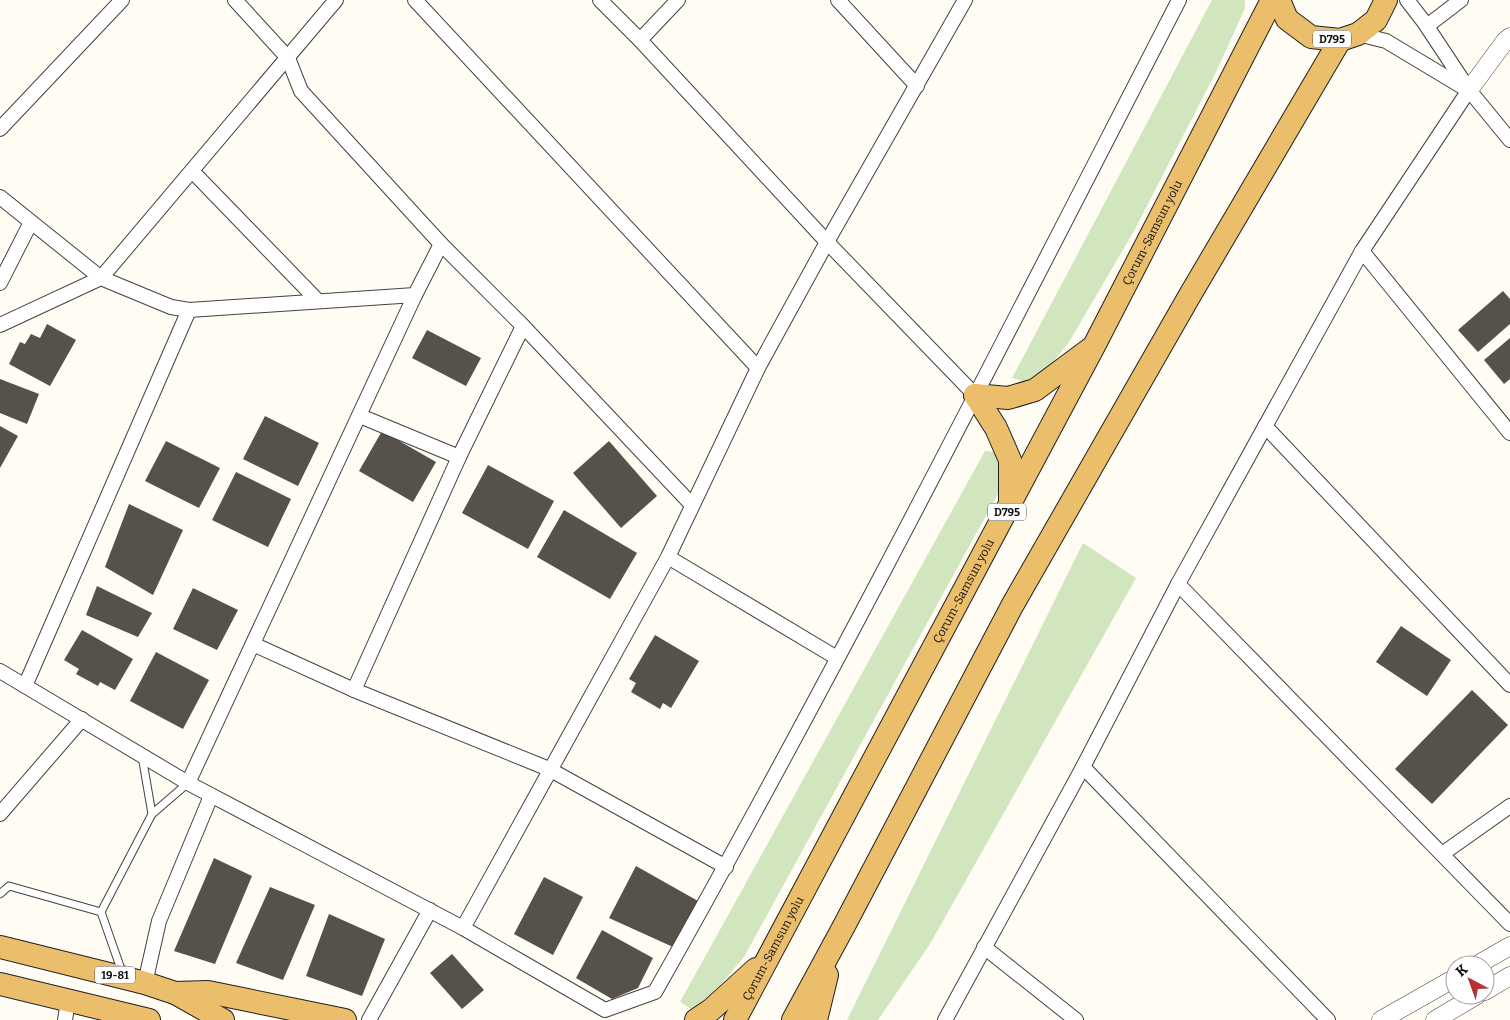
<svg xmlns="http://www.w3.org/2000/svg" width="1510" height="1020" font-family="Bitter,serif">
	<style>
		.green { fill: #d1e6be }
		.building { fill: #57514c }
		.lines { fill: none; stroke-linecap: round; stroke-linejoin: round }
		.service-casing { stroke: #424242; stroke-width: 9 }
		.minor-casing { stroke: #424242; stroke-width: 16 }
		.tertiary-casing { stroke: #424242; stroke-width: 19 }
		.trunk-casing { stroke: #202020; stroke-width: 24 }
		.service { stroke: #fff; stroke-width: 7 }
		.minor { stroke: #fff; stroke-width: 14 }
		.tertiary { stroke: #fff; stroke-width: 18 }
		.trunk { stroke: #ebbe6c; stroke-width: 22 }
		.labels { text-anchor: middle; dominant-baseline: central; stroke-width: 5; stroke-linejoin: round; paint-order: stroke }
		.shield { fill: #fff; stroke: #575757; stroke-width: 1 }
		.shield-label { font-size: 11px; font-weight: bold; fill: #0f0f0f }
		.street-label { font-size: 12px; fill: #0f0f0f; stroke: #fff }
	</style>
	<rect width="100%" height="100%" fill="#fefcf3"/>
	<g class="green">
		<path d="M1212 0H1245V8L1217 70 1134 231 1069 342 1035 385 1012 378Z"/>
		<path d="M985 451 997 452 1000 490 744 957 720 985 694 1011 680 1002Z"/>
		<path d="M1083 543 1136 578 930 944 878 1020H847Z"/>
	</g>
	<g class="building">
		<path d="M1503 291 1510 299V324L1478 352 1458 330Z"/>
		<path d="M47 324 76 340 50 386 9 364 20 342 25 344 31 334 40 338Z"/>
		<path d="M427 330 481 358 466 386 412 358Z"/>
		<path d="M1510 338V379L1504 384 1484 360Z"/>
		<path d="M0 379 39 394 27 424 0 413Z"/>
		<path d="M265 416 319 443 298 486 243 459Z"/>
		<path d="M0 426 18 436 0 468Z"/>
		<path d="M382 431 436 462 413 502 359 471Z"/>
		<path d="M166 441 220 468 199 508 145 481Z"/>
		<path d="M609 441 657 496 621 528 573 473Z"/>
		<path d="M488 465 554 501 528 549 462 513Z"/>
		<path d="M236 472 291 499 268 547 212 520Z"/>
		<path d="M129 504 183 530 153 595 105 567Z"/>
		<path d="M564 510 637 553 610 599 537 557Z"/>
		<path d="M97 586 152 613 138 637 86 615Z"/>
		<path d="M193 588 238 610 217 650 173 629Z"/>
		<path d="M1401 626 1451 660 1427 696 1376 662Z"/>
		<path d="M82 630 133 659 115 690 100 682 98 686 76 674 79 669 64 660Z"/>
		<path d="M655 635 699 661 671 708 663 703 660 709 631 692 636 683 629 679Z"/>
		<path d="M156 652 209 680 183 729 130 701Z"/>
		<path d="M1472 690 1508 725 1432 804 1395 769Z"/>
		<path d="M214 858 252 876 215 964 174 951Z"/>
		<path d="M636 866 698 901 673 947 609 918Z"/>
		<path d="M544 877 583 897 553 955 514 934Z"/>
		<path d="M270 887 315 905 283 980 236 963Z"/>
		<path d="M329 914 385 939 362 996 306 976Z"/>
		<path d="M602 930 653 958 638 988 612 999 576 978Z"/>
		<path d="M452 954 484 990 462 1009 430 973Z"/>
	</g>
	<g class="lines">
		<g class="service-casing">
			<g id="service">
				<path d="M152 814 188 783"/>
				<path d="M0 894 9 886 101 912 122 972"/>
				<path d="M101 912 152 814 142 756"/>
			</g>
		</g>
		<g class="minor-casing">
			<g id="minor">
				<path d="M235 0 288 58 301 91 441 244 523 326 692 505"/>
				<path d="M415 0 758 368"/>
				<path d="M600 0 640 40 827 242 975 395"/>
				<path d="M838 0 917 86"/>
				<path d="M1407 0 1424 22 1469 90 1510 140"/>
				<path d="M1427 26 1461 0"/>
				<path d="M1358 34 1386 41 1466 89"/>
				<path d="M640 40 678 0"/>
				<path d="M0 129 122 0"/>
				<path d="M192 171 318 301"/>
				<path d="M0 197 101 278 336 0"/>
				<path d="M1362 251 1510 433"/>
				<path d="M0 283 31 222"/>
				<path d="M0 325 101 278 171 307 189 310 415 295"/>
				<path d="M360 416 459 457"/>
				<path d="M1265 426 1510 685"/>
				<path d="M668 557 837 658"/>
				<path d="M1178 584 1510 924"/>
				<path d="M253 644 354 690 549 769 726 867"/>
				<path d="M0 671 188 783 463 928 605 1010 655 992C839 666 1008 332 1179 0"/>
				<path d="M25 686 189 310"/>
				<path d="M354 690 459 457 523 326"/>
				<path d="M1083 767 1328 1020"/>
				<path d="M188 783 415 295 441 244"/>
				<path d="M0 814 82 719"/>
				<path d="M1442 854 1510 806"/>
				<path d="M463 928 668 557 758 368 827 242 965 0"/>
				<path d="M984 947 1076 1020"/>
				<path d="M145 983 159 921 211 796"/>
				<path d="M65 1020 68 1001"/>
				<path d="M369 1020 430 910"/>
				<path d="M945 1020 1083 767 1178 584 1362 251 1469 90"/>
			</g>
		</g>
		<g class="tertiary-casing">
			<g id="tertiary">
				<path d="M1469 90 1505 41 1510 37"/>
				<path d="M1477 965 1510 946"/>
				<path d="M1485 991 1510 976"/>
				<path d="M1381 1020 1455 978"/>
				<path d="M1435 1020 1477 995"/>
			</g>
		</g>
		<g class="trunk-casing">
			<g id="trunk">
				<path d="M1279 0 1287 19 1311 37 1340 40 1358 34 1376 20 1386 0"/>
				<path d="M975 395 1008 398 1035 390 1090 349"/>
				<path d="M975 395 996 428 1010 460V503"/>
				<path d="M0 947 145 983 175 993 223 1020"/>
				<path d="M0 984 149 1020"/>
				<path d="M175 993 208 992 345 1020"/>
				<path d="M696 1020 711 1010 756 969"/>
				<path id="s1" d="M735 1020 1094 346 1272 0"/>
				<path d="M793 1020 844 926 1012 606 1190 295 1340 40"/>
				<path d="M816 1020 827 975"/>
			</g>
		</g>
		<use href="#service" class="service"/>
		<use href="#minor" class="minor"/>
		<use href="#tertiary" class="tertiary"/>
		<use href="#trunk" class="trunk"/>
	</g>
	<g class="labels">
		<g class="shield">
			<rect x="1313" y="30.5" width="38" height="17" rx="4"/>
			<rect x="988" y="503.5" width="38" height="17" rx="4"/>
			<rect x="95" y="966.5" width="40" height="17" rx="4"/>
		</g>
		<g class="shield-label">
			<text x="1332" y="39">D795</text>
			<text x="1007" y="512">D795</text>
			<text x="115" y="975">19-81</text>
		</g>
		<g class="street-label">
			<text stroke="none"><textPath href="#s1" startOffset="891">Çorum-Samsun yolu</textPath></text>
			<text stroke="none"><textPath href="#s1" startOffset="486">Çorum-Samsun yolu</textPath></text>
			<text stroke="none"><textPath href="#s1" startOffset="81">Çorum-Samsun yolu</textPath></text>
		</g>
	</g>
	<g transform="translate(1470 980) rotate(319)"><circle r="24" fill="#ffffff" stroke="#9f9f9f"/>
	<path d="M0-4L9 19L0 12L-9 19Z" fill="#b53232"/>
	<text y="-8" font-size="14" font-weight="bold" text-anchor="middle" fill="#0f0f0f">K</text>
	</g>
</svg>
